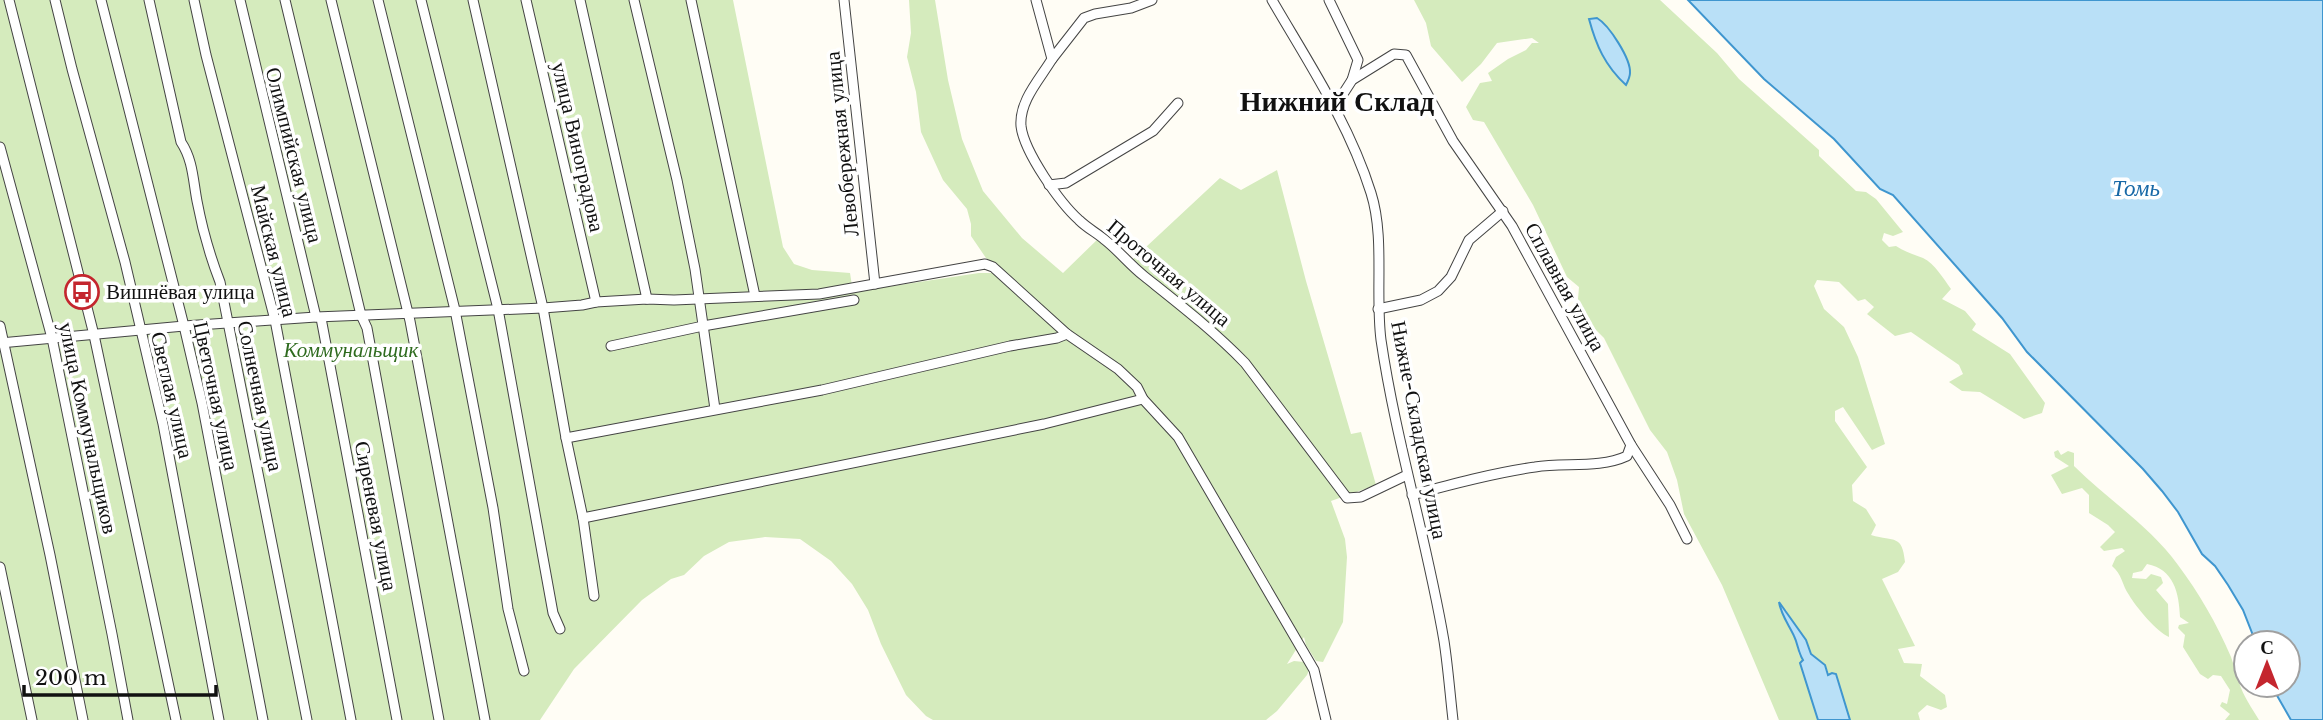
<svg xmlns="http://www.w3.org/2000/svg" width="2323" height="720" font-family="'Libre Baskerville',serif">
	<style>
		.green { fill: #d5ebbd }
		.water { fill: #b9e0f7; stroke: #3f96cf; stroke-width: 2 }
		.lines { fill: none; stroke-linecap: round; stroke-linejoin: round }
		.minor-casing { stroke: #444; stroke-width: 11 }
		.minor { stroke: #fff; stroke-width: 9 }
		.labels { text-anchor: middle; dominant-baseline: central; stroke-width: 7; stroke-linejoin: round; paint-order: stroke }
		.street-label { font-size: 21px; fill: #111; stroke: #fff }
		.poi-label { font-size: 21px; fill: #111; stroke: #fff; text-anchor: start }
		.park-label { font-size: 21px; font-style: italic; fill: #2f6b1f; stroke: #fff }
		.water-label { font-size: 23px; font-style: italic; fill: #1768a6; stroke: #fff }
		.district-label { font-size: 28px; font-weight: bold; fill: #111; stroke: #fff }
	</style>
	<rect width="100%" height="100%" fill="#fffdf5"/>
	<g class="green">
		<path d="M0 0H733L783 247 794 264 812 270 850 273 853 292 979 273H993L998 267 986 258 971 236V224L967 209 943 180 921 132 916 92 907 57 911 33 909 0H935L948 80 962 139 983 191 1022 238 1063 273 1102 235 1131 261 1220 178 1241 190 1277 170 1306 281 1351 434 1361 432 1376 485 1331 501 1345 539 1347 557 1343 622 1323 662 1316 661 1306 645 1304 637 1287 664 1294 661 1304 662 1310 668 1307 675 1277 711 1266 720H933L926 716 906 695 881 644 868 610 852 584 831 561 800 539 765 537 729 542 704 556 684 575 671 579 642 600 574 669 540 720H0Z"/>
		<path d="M1414 0H1660L1717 53 1739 79 1819 150V156L1856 191 1866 192 1876 199 1903 232 1893 236 1884 233 1882 240 1889 247 1896 246C1905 252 1913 254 1923 258 1935 264 1943 278 1951 289L1942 299 1965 311 1976 324 1972 330 2010 354 2045 403 2042 413 2024 419 1980 392 1962 391 1949 382 1963 374 1959 365 1911 332 1895 336 1867 314 1874 307 1865 299 1858 301 1839 282 1817 280 1814 286 1824 309 1844 327 1858 357 1885 444 1872 450 1843 407 1835 411V421L1867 467 1852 485 1853 501 1866 509 1876 525 1871 535C1895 542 1902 534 1905 562L1898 572 1882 579 1915 646 1898 649 1904 663 1922 664 1920 676 1945 695 1947 707 1941 710 1927 705 1918 713 1920 720H1850L1825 665 1811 654 1806 640 1796 628 1786 610H1780L1795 636 1799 655 1803 660 1800 663 1818 720H1779L1722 585 1684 514 1677 480 1667 452 1650 430 1604 338 1584 318 1578 299 1579 287 1567 277 1533 205 1484 122 1473 120 1466 107 1480 83 1492 81 1488 73 1508 59 1526 50 1532 43H1539L1532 38 1497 43 1481 64 1462 82 1431 46 1426 23Z"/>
		<path d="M2058 450 2061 455 2068 451 2074 453V466C2108 500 2149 525 2178 565 2199 593 2217 624 2231 657 2234 665 2236 674 2239 682 2243 696 2252 708 2259 720H2225L2230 714 2220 706 2222 702 2227 704 2230 690 2221 676 2213 675 2208 679 2200 674 2183 647 2185 635 2178 628 2179 625 2189 623 2180 617C2179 593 2174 569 2147 564L2142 571 2133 573 2132 578 2146 579 2151 574 2161 577 2163 583 2156 590 2168 604 2169 637C2157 632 2136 607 2129 595 2122 585 2122 574 2112 566L2116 557 2125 551 2122 548 2104 551 2100 547 2115 532 2108 525 2089 513V495L2082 488 2062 494 2051 475 2069 466 2055 457 2054 452Z"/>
	</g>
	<g class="water">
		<path d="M1688 0H2323V720H2291L2271 685H2288V643H2256L2243 610 2228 585 2215 566 2202 554 2178 512 2162 491 2143 469 2027 352 2002 318 1893 195 1880 189 1834 139 1764 79Z"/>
		<path d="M1597 18C1609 25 1631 59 1630 73 1630 77 1628 81 1626 85 1605 66 1596 45 1589 19Z"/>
		<path d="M1779 602 1806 640 1811 654 1825 665 1828 675 1832 673 1836 674 1850 720H1818L1800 663 1803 660C1798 652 1798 644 1794 636 1789 625 1781 615 1779 602Z"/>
	</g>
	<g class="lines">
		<g class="minor-casing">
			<g id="minor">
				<path d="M9 0 94 335 176 720"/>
				<path d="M55 0 72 69 125 262 163 424 219 720"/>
				<path d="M101 0 184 326 202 403 263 720"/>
				<path d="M149 0 181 142C193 160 193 180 197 201 202 228 210 256 220 282L307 720"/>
				<path d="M194 0 206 55 275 320 351 720"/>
				<path d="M240 0 316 317"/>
				<path d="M285 0 361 315 367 328 439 720"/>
				<path d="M331 0 410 321 485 720"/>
				<path d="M378 0 455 310 493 508 508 609 524 671"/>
				<path d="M421 0 498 309 553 613 560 629"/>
				<path d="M473 0 543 308 566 438 583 518 594 596"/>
				<path d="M526 0 596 302"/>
				<path d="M580 0 647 299"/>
				<path d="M634 0 677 180 695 269 715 409"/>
				<path d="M691 0 755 296"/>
				<path d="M844 0 875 284"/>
				<path d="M1036 0 1052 59C1040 79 1019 101 1021 126 1024 152 1060 203 1079 220 1087 228 1097 233 1105 240 1119 251 1130 265 1144 276 1179 304 1214 331 1245 363L1347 498 1361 497 1407 475"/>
				<path d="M1272 0C1308 62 1349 123 1371 193 1385 237 1375 293 1381 340 1396 442 1427 540 1444 641 1448 667 1450 694 1453 720"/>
				<path d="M1329 0 1358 60 1352 80"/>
				<path d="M1052 59 1084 18 1095 14 1131 8 1152 0"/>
				<path d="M1337 111 1343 94 1352 80 1394 54 1406 55 1453 141 1512 226 1631 445 1670 505 1687 539"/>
				<path d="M0 147 52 338 112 634 128 720"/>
				<path d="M1049 185 1066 183 1153 131 1178 103"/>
				<path d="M1378 309 1421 300 1438 291 1451 277 1469 240 1503 211"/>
				<path d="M321 318 397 720"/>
				<path d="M0 326 50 555 83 720"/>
				<path d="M0 343 184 326 316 317 543 308 582 305 596 302 647 299 674 300 819 294 985 264 993 267 1067 334 1118 369 1137 387 1143 399 1178 437 1314 670 1326 720"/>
				<path d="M611 346 703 326 854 300"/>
				<path d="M566 438 822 390 1010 346 1057 338 1067 334"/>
				<path d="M1412 495C1452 484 1493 473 1535 467 1564 462 1599 469 1627 456L1631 445"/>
				<path d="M583 518 1044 424 1143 399"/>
				<path d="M0 567 32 720"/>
			</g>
		</g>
		<use href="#minor" class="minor"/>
	</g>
	<defs>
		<g id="bus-ring" transform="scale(1.75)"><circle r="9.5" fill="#fff" stroke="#c4262e" stroke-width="1.5"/><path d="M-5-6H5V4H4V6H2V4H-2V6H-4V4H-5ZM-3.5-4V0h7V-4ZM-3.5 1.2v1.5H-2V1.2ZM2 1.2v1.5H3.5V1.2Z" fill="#c4262e"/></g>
	</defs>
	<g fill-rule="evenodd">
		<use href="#bus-ring" x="82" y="292"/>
	</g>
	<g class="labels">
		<g class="street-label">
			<text transform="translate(842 144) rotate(-96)">Левобережная улица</text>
			<text transform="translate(578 147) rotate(77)">улица Виноградова</text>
			<text transform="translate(294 155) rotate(76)">Олимпийская улица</text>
			<text transform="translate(274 251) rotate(76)">Майская улица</text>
			<text transform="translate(1169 273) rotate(40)">Проточная улица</text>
			<text transform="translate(1565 287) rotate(61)">Сплавная улица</text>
			<text transform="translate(172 395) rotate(77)">Светлая улица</text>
			<text transform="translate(216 396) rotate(78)">Цветочная улица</text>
			<text transform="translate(260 396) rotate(78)">Солнечная улица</text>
			<text transform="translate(88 428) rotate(78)">улица Коммунальщиков</text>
			<text transform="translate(1419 430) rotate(79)">Нижне-Складская улица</text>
			<text transform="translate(376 516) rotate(79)">Сиреневая улица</text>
		</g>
		<g class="poi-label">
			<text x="106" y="292">Вишнёвая улица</text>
		</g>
		<g class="park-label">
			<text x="351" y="350">Коммунальщик</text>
		</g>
		<g class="water-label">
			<text x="2136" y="188">Томь</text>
		</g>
		<g class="district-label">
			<text x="1337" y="101">Нижний Склад</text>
		</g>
	</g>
	<g transform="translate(2267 664)"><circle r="33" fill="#ffffff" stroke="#a0a0a0" stroke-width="2"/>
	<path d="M0-5L12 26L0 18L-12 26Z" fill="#c4262e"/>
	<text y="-10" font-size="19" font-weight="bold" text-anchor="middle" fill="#111111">С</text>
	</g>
	<path d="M24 685v10h192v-10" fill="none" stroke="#111111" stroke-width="3.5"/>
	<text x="35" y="685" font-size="21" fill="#111111" stroke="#ffffff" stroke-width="5" paint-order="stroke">200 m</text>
</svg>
